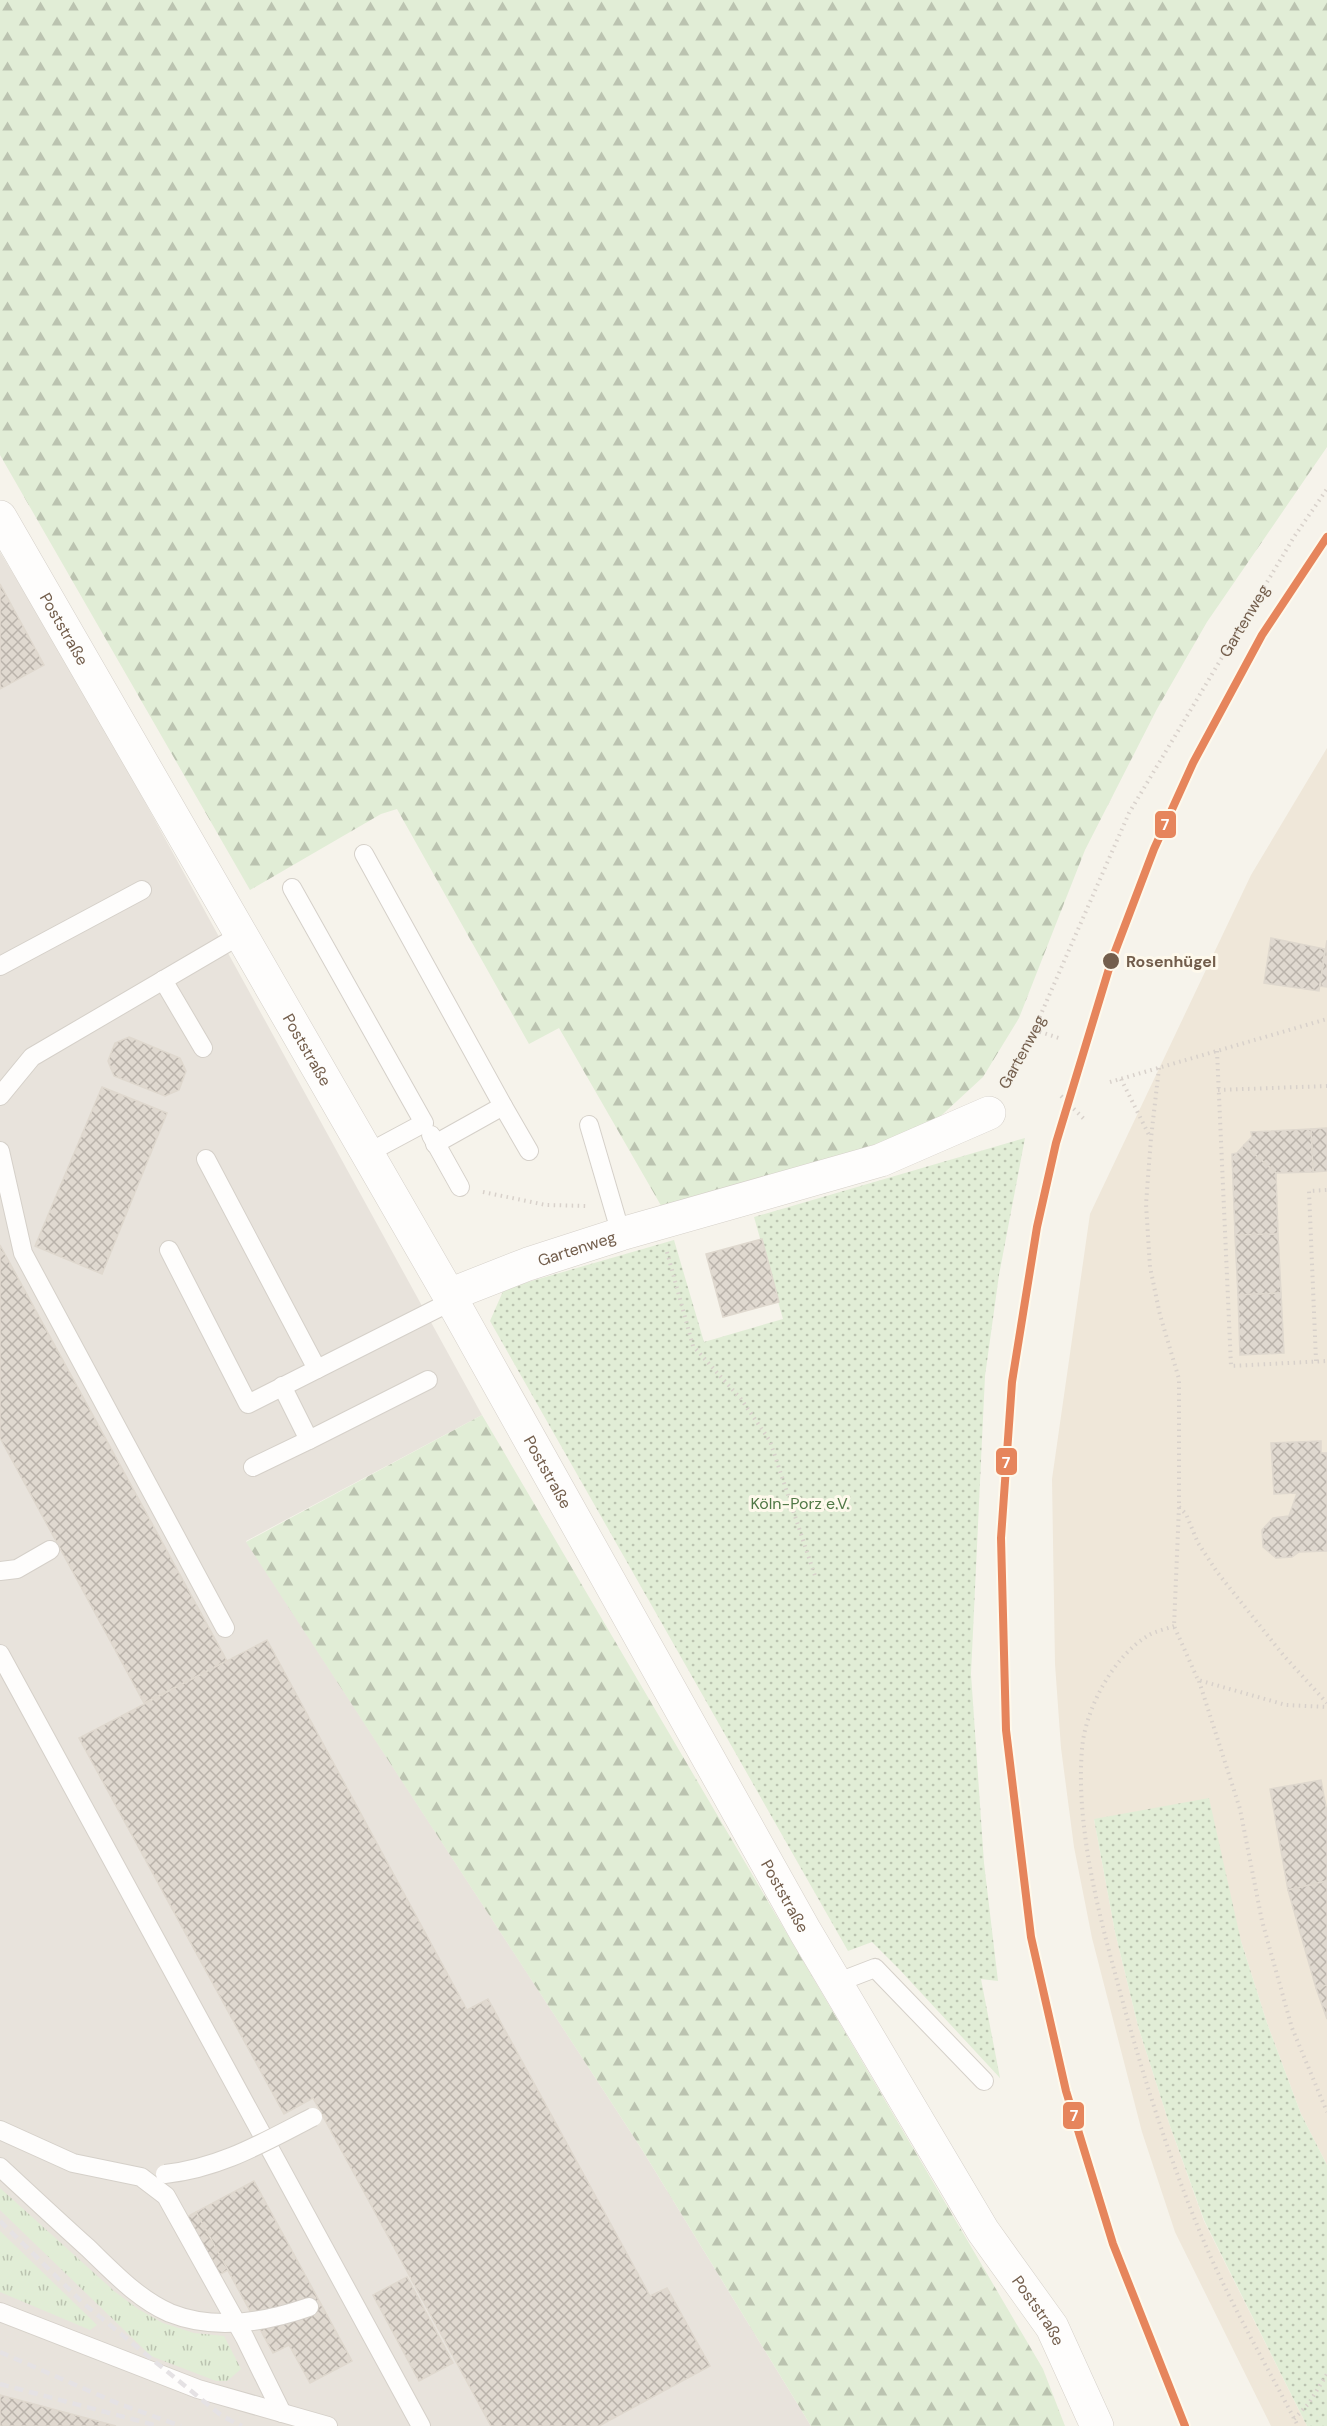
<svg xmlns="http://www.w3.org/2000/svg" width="1327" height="2426" font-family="'DM Sans',sans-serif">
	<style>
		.residential { fill: #efe7d9 }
		.industrial { fill: #e8e3dc }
		.grass { fill: url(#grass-tufts) }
		.forest { fill: url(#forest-firs) }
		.garden { fill: url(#garden-dots) }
		.building { fill: url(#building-cross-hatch); stroke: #dfd8ce; stroke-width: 1.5 }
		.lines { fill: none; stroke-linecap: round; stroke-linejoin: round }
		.lane-casing { stroke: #d5d0c9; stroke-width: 20 }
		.street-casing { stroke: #d5d0c9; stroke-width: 34 }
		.path { stroke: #d8d1cb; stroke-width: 4; stroke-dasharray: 1.5 4.5; stroke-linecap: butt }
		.lane { stroke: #fefdfc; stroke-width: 18 }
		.street { stroke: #fefdfc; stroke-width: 33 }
		.rail { stroke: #e5e2e4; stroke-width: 4.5; stroke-dasharray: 9 6; stroke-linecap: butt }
		.lane-bridge-casing { stroke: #d5d0c9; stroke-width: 20; stroke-linecap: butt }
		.lane-bridge { stroke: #fefdfc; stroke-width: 18 }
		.tram-1-casing { stroke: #fef9ec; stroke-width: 12 }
		.tram-1 { stroke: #e6855c; stroke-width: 8 }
		.stop-dot { fill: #735e4c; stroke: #fef9ec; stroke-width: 2 }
		.labels { text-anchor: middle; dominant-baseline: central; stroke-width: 6; stroke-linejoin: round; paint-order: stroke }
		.street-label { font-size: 16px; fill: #735e4c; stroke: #fef9ec }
		.stop-label { font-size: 16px; font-weight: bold; fill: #735e4c; stroke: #fef9ec; text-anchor: start }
		.park-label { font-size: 16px; fill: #4f7845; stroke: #fef9ec }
		.line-badge { stroke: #fef9ec; stroke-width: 2 }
		.badge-label { font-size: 16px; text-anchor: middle; font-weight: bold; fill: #fff }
	</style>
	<defs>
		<pattern id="grass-tufts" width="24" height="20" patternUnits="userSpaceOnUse" patternTransform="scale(1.5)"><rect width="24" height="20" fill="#e1edd6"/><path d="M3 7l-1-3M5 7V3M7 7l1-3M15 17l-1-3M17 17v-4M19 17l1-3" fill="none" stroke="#bbc3b0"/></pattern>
		<pattern id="forest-firs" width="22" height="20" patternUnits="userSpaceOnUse" patternTransform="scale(1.5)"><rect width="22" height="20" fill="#e1edd6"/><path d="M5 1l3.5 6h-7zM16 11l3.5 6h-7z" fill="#bbc3b0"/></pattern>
		<pattern id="garden-dots" width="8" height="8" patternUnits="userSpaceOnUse" patternTransform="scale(1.5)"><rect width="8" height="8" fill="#e1edd6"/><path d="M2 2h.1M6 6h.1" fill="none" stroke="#bbc3b0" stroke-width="1.8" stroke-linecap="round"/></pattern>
		<pattern id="building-cross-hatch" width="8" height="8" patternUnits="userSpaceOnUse" patternTransform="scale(1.5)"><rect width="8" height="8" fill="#e0d9d0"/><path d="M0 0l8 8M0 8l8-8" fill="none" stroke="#bab3ab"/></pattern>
	</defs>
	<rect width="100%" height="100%" fill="#f6f3eb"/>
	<path class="residential" d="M1327 748V2165L1301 2114 1267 2023 1241 1941 1094 1819 1115 1932 1138 2026 1169 2123 1204 2221 1307 2426H1271L1175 2232 1142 2132 1092 1938 1074 1847 1061 1748 1055 1664 1052 1479 1090 1214 1251 875Z"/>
	<path class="industrial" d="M0 552 80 684 482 1415 246 1541 641 2148 811 2426H0Z"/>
	<g class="grass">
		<path d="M0 2188 114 2291 138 2309 163 2323 194 2333 224 2336 241 2369 227 2381H216L151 2356 0 2210Z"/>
		<path d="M0 2231 97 2325 90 2330 0 2292Z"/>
	</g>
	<g class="forest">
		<path d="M0 0H1327V447L1207 622 1157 709 1085 850 1019 1018 983 1077 931 1125 667 1216 559 1028 529 1044 397 809 381 814 250 890 0 455Z"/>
		<path d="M482 1415 1043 2369 1065 2426H811L641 2148 246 1542Z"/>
	</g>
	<g class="garden">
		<path d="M1025 1138 999 1275 985 1376 971 1674 984 1863 998 1981 981 1979 1000 2078 899 1969 872 1942 848 1951 490 1321 504 1289 674 1240 704 1342 783 1319 754 1217Z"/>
		<path d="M1209 1798 1241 1941 1267 2023 1301 2114 1327 2165V2426H1307L1204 2220 1169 2123 1138 2026 1115 1932 1094 1819Z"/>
	</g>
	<g class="building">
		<path d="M0 584 44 665 0 689Z"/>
		<path d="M1271 938 1325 949 1319 991 1264 983Z"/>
		<path d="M1327 940V987L1320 986Z"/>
		<path d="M129 1037 180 1058 186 1071 179 1090 165 1096 114 1076 108 1061 115 1043Z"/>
		<path d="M102 1087 167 1113 102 1274 35 1246Z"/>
		<path d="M1327 1128V1171L1313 1172 1311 1129Z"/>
		<path d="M1311 1129 1313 1172 1276 1173 1244 1145 1252 1137 1251 1132Z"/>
		<path d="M1244 1145 1276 1173 1278 1234 1235 1235 1232 1154 1237 1153Z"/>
		<path d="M1278 1234 1281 1293 1238 1295 1235 1235Z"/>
		<path d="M762 1239 779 1302 723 1317 706 1254Z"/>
		<path d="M0 1245 227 1661 144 1703 0 1438Z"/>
		<path d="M1281 1293 1284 1353 1240 1355 1238 1295Z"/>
		<path d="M1321 1441V1453H1327V1551L1299 1552 1292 1557 1276 1558 1263 1547 1262 1530 1273 1518 1289 1516 1297 1493 1274 1494 1271 1443Z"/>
		<path d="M267 1640 467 2010 488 1999 650 2296 667 2288 710 2366 599 2426H491L313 2098 284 2114 79 1738Z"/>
		<path d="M1321 1780 1327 1812V1881L1288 1890 1270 1789Z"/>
		<path d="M1327 1881V1985L1316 1988 1288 1890Z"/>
		<path d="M1327 1985V2019L1316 1988Z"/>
		<path d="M254 2181 352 2361 310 2383 289 2345 273 2353 196 2212Z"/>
		<path d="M196 2212 228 2270 206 2282 174 2224Z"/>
		<path d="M407 2277 453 2363 419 2381 373 2295Z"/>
		<path d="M0 2395 116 2426H0Z"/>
	</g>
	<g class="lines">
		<g class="lane-casing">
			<g id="lane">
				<path d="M364 854 503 1106 435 1144"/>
				<path d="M292 888 424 1123 368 1153"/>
				<path d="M0 966 142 890"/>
				<path d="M163 980 203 1048"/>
				<path d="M0 1096 32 1057 242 934"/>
				<path d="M503 1106 529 1151"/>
				<path d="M589 1125 621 1234"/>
				<path d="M431 1135 460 1187"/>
				<path d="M0 1151 23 1253 225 1628"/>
				<path d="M206 1159 317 1369"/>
				<path d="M169 1250 248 1404 452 1301"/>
				<path d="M282 1386 309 1440 428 1380"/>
				<path d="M253 1467 309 1440"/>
				<path d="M0 1571 17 1569 50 1550"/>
				<path d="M0 1654 421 2426"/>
				<path d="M836 1983 875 1968 984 2081"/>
				<path d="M0 2130 73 2163 141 2177 166 2196 245 2338 282 2413"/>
				<path d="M0 2167C29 2194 58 2221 88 2248 113 2272 138 2299 170 2313 215 2331 266 2322 309 2307"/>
				<path d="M0 2312 198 2389 328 2426"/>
			</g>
		</g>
		<g class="street-casing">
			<g id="street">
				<path id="s2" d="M0 517 449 1295 805 1931 983 2231 1052 2327 1097 2426"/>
				<path id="s3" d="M449 1295 528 1264 621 1234 881 1160 989 1113"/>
			</g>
		</g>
		<g class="path">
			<path d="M1034 1030 1062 1039"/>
			<path d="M1217 1051 1231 1366 1327 1361"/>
			<path d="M1159 1068 1151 1138 1146 1204 1150 1267 1160 1315 1179 1379V1507L1174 1626 1198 1680 1286 1705 1327 1707"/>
			<path d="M1121 1079 1150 1137"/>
			<path d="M1110 1082 1327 1019"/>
			<path id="s1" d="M1003 1086 1034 1030 1129 813 1294 537 1327 489"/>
			<path d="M1218 1090 1327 1086"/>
			<path d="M1061 1096 1086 1121"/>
			<path d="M483 1192 546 1205 588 1206"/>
			<path d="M667 1252 693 1346 741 1399 770 1441 816 1579"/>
			<path d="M1316 1361 1309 1191 1327 1190"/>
			<path d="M1179 1507 1186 1514 1198 1543 1217 1572 1284 1656 1327 1703"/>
			<path d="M1174 1626C1166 1629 1156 1631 1149 1635 1114 1655 1085 1709 1082 1749 1076 1821 1096 1904 1115 1973 1139 2064 1168 2157 1205 2244 1232 2307 1267 2366 1298 2426"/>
			<path d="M1199 1681 1240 1809 1262 1921 1292 2028 1327 2112"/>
			<path d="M1294 2419 1309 2403 1327 2374"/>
		</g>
		<use href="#lane" class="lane"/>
		<use href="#street" class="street"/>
		<g class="rail">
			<path d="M0 2221 84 2304 222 2416 242 2426"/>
			<path d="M0 2352 119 2404 181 2426"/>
			<path d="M0 2384 158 2426"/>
		</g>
		<g class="lane-bridge-casing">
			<path id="lane-bridge" d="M165 2174C221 2168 264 2142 313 2117"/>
		</g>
		<use href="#lane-bridge" class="lane-bridge"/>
		<g class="tram-1-casing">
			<path id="tram-1" d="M1185 2426 1113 2244 1066 2091 1031 1937 1006 1730 1001 1538 1012 1382 1037 1227 1056 1143 1111 962 1154 849 1193 763 1262 635 1327 537"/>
		</g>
		<use href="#tram-1" class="tram-1"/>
	</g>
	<circle class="stop-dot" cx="1111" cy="961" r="9"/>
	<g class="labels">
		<g class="street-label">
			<text stroke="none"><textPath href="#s1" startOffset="525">Gartenweg</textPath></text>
			<text stroke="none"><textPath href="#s2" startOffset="129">Poststraße</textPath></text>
			<text stroke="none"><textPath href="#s2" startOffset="615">Poststraße</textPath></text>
			<text stroke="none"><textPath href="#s1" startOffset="39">Gartenweg</textPath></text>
			<text stroke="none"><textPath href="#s3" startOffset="136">Gartenweg</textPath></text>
			<text stroke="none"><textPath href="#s2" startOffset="1101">Poststraße</textPath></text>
			<text stroke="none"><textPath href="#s2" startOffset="1587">Poststraße</textPath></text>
			<text stroke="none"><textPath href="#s2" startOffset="2073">Poststraße</textPath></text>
		</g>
		<g class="stop-label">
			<text x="1126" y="961">Rosenhügel</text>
		</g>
		<g class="park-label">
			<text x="800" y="1503">Köln-Porz e.V.</text>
		</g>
	</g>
	<g class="line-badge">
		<rect x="1154" y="810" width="23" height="29" rx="6" fill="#e6855c"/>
		<rect x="995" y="1447" width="23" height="29" rx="6" fill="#e6855c"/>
		<rect x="1062" y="2101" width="23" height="29" rx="6" fill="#e6855c"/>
	</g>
	<g class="badge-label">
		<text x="1165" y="830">7</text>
		<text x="1006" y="1468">7</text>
		<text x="1074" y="2121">7</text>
	</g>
</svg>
